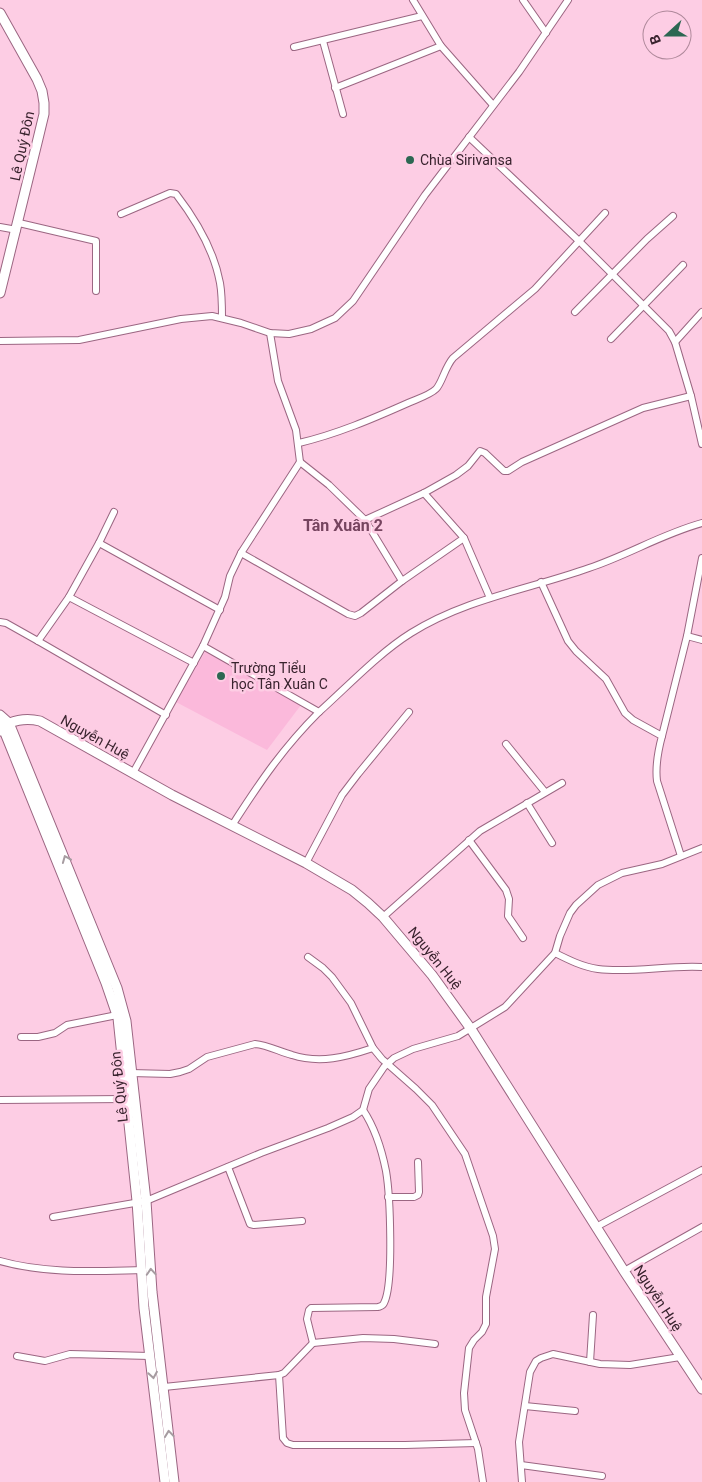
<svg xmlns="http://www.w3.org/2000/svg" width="702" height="1482" font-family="Roboto,sans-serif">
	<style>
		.built { fill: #fbb9db }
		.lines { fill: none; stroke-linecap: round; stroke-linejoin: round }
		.street-casing { stroke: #9b6682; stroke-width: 8 }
		.secondary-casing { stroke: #9b6682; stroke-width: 11 }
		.street { stroke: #fff; stroke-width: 6 }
		.secondary { stroke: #fff; stroke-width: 9 }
		.oneway { stroke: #a69ca1 }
		.poi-dot { fill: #2c6752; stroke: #fdcde4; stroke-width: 2 }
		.labels { text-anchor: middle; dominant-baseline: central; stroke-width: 5; stroke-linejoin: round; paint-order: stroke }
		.street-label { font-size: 14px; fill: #39232e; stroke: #fdcde4 }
		.poi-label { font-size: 14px; fill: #39232e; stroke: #fdcde4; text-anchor: start }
		.quarter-label { font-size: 16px; font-weight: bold; fill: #76445f; stroke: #fdcde4 }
	</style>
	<rect width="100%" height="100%" fill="#fdcde4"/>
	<path class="built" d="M206 650 301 705 267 750 176 702Z"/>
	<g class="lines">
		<g class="street-casing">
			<g id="street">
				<path d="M413 0 441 46 493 105"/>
				<path d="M523 0 546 33"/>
				<path d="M323 41 343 114"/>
				<path d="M294 47 422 16"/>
				<path d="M335 88 441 46"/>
				<path d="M469 137 579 241 669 331 675 342 691 396 702 444"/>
				<path d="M121 214 170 193 176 194C196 220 214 250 220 283 222 294 222 306 222 318"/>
				<path d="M19 223 96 241V291"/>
				<path d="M0 227 17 230"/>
				<path d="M575 312 647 239 673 216"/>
				<path d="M611 339 683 265"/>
				<path d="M0 341 79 340 181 319 212 316 241 323 270 333 289 334 311 329 335 318 353 301 425 195 519 72 568 0"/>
				<path d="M675 342 702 312"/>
				<path d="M299 443C337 434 372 419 408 403 417 399 430 395 436 389 442 383 445 367 453 358L535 289 605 213"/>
				<path d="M300 462 329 485 365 520 402 581"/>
				<path d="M424 493 464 538 490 598"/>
				<path d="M365 520 424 493 456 475 468 466 480 451 485 453 504 471H508L522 462 643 408 691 396"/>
				<path d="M99 543 114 512"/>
				<path d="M241 553 348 614 355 616 361 613 402 581 464 538"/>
				<path d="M541 582 568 641 576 651 606 679 625 713 633 720 662 736C658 751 655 765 657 781L681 856"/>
				<path d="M0 622 6 623 38 641 166 715"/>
				<path d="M687 636 702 640"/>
				<path d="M38 641 69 597"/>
				<path d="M203 646 319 712C283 748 260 782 233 824"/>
				<path d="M194 663 69 597 99 543 220 610"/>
				<path d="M319 712C348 686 379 653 411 633 465 599 530 589 589 568 628 555 662 534 702 523"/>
				<path d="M662 736 687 636 702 558"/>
				<path d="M506 744 545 792"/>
				<path d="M133 773 203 646 225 597 230 576 241 553 300 462 296 430 278 381 270 333"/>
				<path d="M527 803 552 843"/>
				<path d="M469 840 506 890 509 899 508 916 523 938"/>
				<path d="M306 863 342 795 358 774 409 712"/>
				<path d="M383 917 480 831 562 783"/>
				<path d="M555 953C569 960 583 967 598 969 633 973 668 965 702 967"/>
				<path d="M308 957 323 968 332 977 351 1003 373 1048 382 1059 416 1089 432 1105 465 1154 493 1236 495 1249 486 1297V1324L482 1332 474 1340 469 1348 464 1393 465 1410 478 1449 483 1482"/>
				<path d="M21 1037H38L55 1033 67 1025 117 1015"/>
				<path d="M131 1073 170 1074 180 1072 189 1069 207 1057 255 1044C268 1045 280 1052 292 1055 320 1064 346 1057 373 1048"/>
				<path d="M0 1100 126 1099"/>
				<path d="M228 1167 250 1224 254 1225 302 1221"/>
				<path d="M388 1197H414L418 1195 419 1192 418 1162"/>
				<path d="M53 1217 146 1201 261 1153 328 1128 353 1117 363 1110 369 1089 384 1067 394 1058 413 1049 458 1036 505 1007 555 953 560 936 570 913 576 905 598 885 622 873 662 864 702 848"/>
				<path d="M596 1227 702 1170"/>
				<path d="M0 1261C46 1274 94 1271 142 1270"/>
				<path d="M624 1271 702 1227"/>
				<path d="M313 1343 307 1319 309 1310 311 1308 378 1307C381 1306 383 1306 384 1303 394 1284 390 1194 386 1171 382 1151 375 1128 363 1110"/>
				<path d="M17 1356 45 1361 70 1354 150 1356"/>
				<path d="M590 1362 593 1315"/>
				<path d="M279 1375 283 1438 287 1443 293 1445H405L476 1443"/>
				<path d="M164 1387 279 1375 284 1373 313 1343 363 1338 394 1339 435 1344"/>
				<path d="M525 1406 575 1411"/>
				<path d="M521 1465 602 1476"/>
				<path d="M522 1482 519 1442 530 1372 536 1361 541 1358 553 1354 600 1364 630 1365 680 1357"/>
			</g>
		</g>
		<g class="secondary-casing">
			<g id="secondary">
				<path d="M0 13 37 79 42 91 44 103V114L37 143 0 293"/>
				<path d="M0 715 9 723 117 988 126 1021 146 1201 152 1292 174 1482"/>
				<path d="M1 723 106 983 118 1018 137 1201 144 1308 165 1482"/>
				<path d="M0 731C9 719 27 718 40 721L172 795 306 863 352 890 368 903 383 917 432 975 471 1029 624 1271 702 1389"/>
			</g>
		</g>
		<use href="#street" class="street"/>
		<use href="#secondary" class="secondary"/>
	</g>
	<defs><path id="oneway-chevron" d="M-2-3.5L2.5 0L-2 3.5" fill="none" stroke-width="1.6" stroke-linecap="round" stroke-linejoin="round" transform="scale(1.25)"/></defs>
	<g class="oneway">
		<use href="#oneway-chevron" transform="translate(66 859) rotate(-112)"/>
		<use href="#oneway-chevron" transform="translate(151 1272) rotate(-94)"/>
		<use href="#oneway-chevron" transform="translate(153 1375) rotate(81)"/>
		<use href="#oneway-chevron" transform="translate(169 1434) rotate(-96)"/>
	</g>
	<g class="poi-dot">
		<circle cx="410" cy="160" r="5"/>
		<circle cx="221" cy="676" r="5"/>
	</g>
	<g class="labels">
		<g class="street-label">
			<text transform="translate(22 146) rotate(-78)">Lê Quý Đôn</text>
			<text transform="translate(95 737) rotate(29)">Nguyễn Huệ</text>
			<text transform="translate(435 958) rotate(51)">Nguyễn Huệ</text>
			<text transform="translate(119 1087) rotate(-96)">Lê Quý Đôn</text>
			<text transform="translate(658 1298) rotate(57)">Nguyễn Huệ</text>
		</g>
		<g class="poi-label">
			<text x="420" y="160">Chùa Sirivansa</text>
			<text x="231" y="668">Trường Tiểu<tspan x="231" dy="16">học Tân Xuân C</tspan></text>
		</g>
		<g class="quarter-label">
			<text x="343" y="525">Tân Xuân 2</text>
		</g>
	</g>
	<g transform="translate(667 35) rotate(249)"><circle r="24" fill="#fdcde4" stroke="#af899b"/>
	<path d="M0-4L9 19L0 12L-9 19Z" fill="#2c6752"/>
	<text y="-8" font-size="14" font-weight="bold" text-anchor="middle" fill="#39232e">B</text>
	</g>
</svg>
